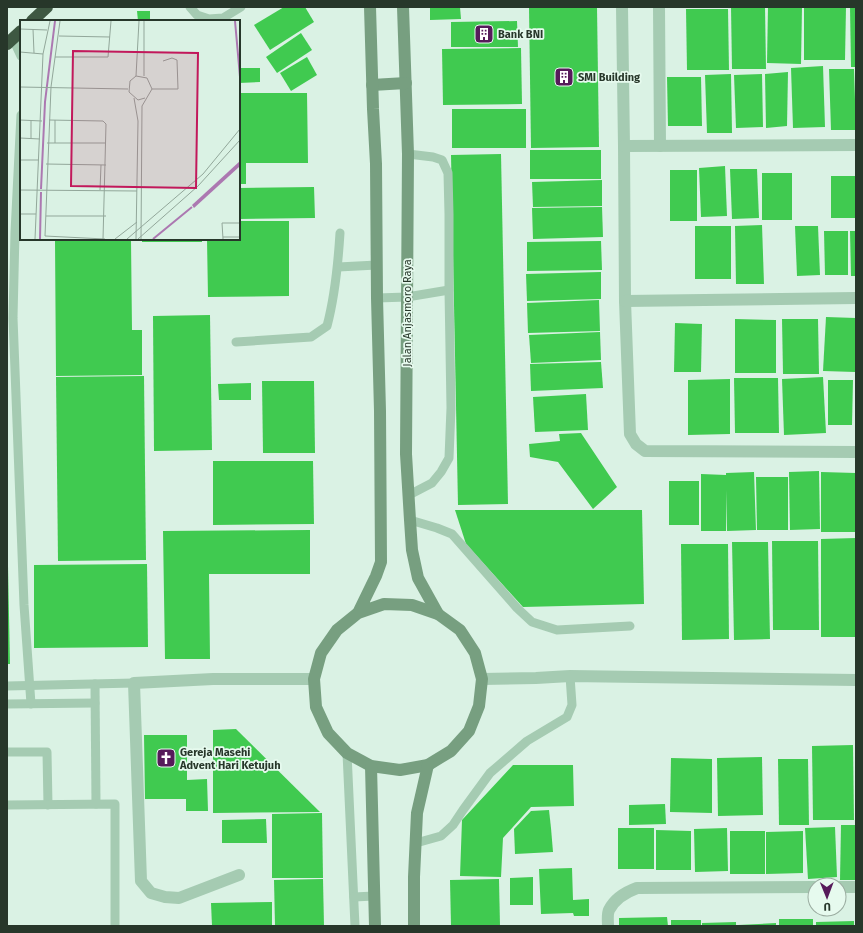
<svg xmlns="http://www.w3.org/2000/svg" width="863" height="933" font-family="'Fira Sans',sans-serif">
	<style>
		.building { fill: #40ca50 }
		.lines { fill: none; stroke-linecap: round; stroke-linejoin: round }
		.lane { stroke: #a5cbb2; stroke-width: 9 }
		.street { stroke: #a5cbb2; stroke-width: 12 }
		.secondary { stroke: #779f80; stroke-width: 12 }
		.highway { stroke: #3e5842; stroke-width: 12 }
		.labels { text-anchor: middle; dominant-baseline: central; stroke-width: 3.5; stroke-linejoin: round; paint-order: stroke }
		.poi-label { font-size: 11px; font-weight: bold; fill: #27372a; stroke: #e6faee; text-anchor: start }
		.street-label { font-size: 11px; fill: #27372a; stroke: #e6faee }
		.inset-river { fill: none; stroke: #ac78b1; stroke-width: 2 }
		.inset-road { fill: none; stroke: #92a79a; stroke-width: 1 }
		.view { fill: #c2185b; fill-opacity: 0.15; stroke: #c2185b; stroke-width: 2 }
		.inset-edge { fill: none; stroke: #27372a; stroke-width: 2 }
	</style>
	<rect width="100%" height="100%" fill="#daf2e4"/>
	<g class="building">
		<path d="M284 7H305L314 22 270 50 254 25Z"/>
		<path d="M430 7H460L461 19 430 20Z"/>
		<path d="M529 7H597L599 147 531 148Z"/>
		<path d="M731 7H765L766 69H732Z"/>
		<path d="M768 7H802L801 64 767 63Z"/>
		<path d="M804 7H846L845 60H804Z"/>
		<path d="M850 7H856V67H851Z"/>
		<path d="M686 9H728L729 70H687Z"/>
		<path d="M137 11H150V21H138Z"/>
		<path d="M517 21 518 47H451V22Z"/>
		<path d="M301 33 312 50 277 73 266 57Z"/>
		<path d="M521 48 522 104 443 105 442 49Z"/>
		<path d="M307 57 317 75 291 91 280 73Z"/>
		<path d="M823 66 825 127 793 128 791 68Z"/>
		<path d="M239 68H260V82L239 83Z"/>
		<path d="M829 69H854L856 130H831Z"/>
		<path d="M788 72 787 126 766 128 765 74Z"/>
		<path d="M731 74 732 133H707L705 75Z"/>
		<path d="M762 74 763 127 736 128 734 75Z"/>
		<path d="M667 77H701L702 126H668Z"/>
		<path d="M239 93H307L308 163H246V184H239Z"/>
		<rect x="452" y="109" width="74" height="39"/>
		<rect x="530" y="150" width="71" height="29"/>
		<path d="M501 154 508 504 458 505 451 155Z"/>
		<path d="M725 166 727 216 701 217 699 168Z"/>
		<path d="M730 169H757L759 218 732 219Z"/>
		<rect x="670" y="170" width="27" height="51"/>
		<rect x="762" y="173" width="30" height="47"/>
		<rect x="831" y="176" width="25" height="42"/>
		<path d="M602 180V206L533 207 532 182Z"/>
		<path d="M314 187 315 218 239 219V188Z"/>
		<path d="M602 207 603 237 533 239 532 208Z"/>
		<path d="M239 221H289V296L208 297 207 239H239Z"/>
		<path d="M762 225 764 284H736L735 226Z"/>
		<rect x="695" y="226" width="36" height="53"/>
		<path d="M795 226H818L820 275 797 276Z"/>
		<path d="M824 231H848V275H825Z"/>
		<path d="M850 231H856V276H851Z"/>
		<rect x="142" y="239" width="60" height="3"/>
		<path d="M131 240 132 330H142V375L56 376 55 241Z"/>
		<path d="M601 241 602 270 527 271V242Z"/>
		<path d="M601 272V299L527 301 526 274Z"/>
		<path d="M599 300 600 331 528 333 527 303Z"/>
		<path d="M210 315 212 450 154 451 153 316Z"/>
		<path d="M826 317 856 318 855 372 823 371Z"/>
		<path d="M735 319 776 320V373H735Z"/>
		<path d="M782 319H818L819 374H783Z"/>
		<path d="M675 323 702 324 701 372H674Z"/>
		<path d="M600 332 601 360 531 363 529 335Z"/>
		<path d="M601 362 603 388 531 391 530 364Z"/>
		<path d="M144 376 146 560 58 561 56 377Z"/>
		<path d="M823 377 826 433 784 435 782 379Z"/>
		<path d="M734 378H778L779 433H735Z"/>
		<path d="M730 379V434L688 435V380Z"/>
		<path d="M828 380H853L852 425H828Z"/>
		<path d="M262 381H314L315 453H263Z"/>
		<path d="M251 383V400H219L218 384Z"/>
		<path d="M586 394 588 430 535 432 533 397Z"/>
		<path d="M581 433 617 487 593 509 558 462 530 457 529 444 560 441 559 434Z"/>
		<path d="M213 461H313L314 524 213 525Z"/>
		<path d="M819 471 820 529 790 530 789 472Z"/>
		<path d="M754 472 756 530 727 531 726 490V531H701V474L726 475V473Z"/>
		<path d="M821 472 856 473V532H821Z"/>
		<path d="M756 477H788V530H757Z"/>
		<rect x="669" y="481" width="30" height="44"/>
		<path d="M455 510H642L644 604 523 607 466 544Z"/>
		<path d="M310 530V574H209L210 659H165L163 531Z"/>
		<path d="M856 538V637H821V539Z"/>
		<path d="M772 541H818L819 630H773Z"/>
		<path d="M732 542H768L770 639 734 640Z"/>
		<path d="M681 544H728L729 639 682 640Z"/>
		<path d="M147 564 148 647 34 648V565Z"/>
		<path d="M7 566H8L10 664H7Z"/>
		<path d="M236 729 320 812 213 813V730Z"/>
		<path d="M144 735H187V780L207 779 208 811H186V799H145Z"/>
		<path d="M853 745 854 820H813L812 746Z"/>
		<path d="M762 757 763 815 718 816 717 758Z"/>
		<path d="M671 758 712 759V813L670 812Z"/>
		<path d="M778 759H808L809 825H779Z"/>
		<path d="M513 765H573L574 806 531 807 503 838 501 877 460 876 462 820Z"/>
		<path d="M665 804 666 824 629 825V805Z"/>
		<path d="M549 810 551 828 553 852 515 854 514 829 531 811Z"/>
		<path d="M322 813 323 878H272V814Z"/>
		<path d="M266 819 267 843H222V820Z"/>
		<path d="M841 825H856V880H840Z"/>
		<path d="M835 827 837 877 808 879 805 828Z"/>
		<rect x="618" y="828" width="36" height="41"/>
		<path d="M727 828 728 871 695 872 694 829Z"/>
		<path d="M656 830 691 831V870H656Z"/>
		<rect x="730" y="831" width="35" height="43"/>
		<path d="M803 831V873L766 874V832Z"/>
		<path d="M572 868 573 900 589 899V916H574L573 913 541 914 539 869Z"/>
		<path d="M533 877V905H510V878Z"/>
		<path d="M323 879 324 926H275L274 880Z"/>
		<path d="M499 879 500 926H451L450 880Z"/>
		<path d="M272 902V926H212L211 903Z"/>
		<path d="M667 917 668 926H619V918Z"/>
		<rect x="779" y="919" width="34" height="7"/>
		<rect x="671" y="920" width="30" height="6"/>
		<path d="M854 921V926H816V922Z"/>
		<path d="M736 922V926H702V923Z"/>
		<path d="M776 923V926H738V925Z"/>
	</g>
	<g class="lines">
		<g class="lane">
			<path d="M190 7 197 15 209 19 223 18 241 7"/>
			<path d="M13 39 21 56"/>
			<path d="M21 115 15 232 13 318 24 605 31 704"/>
			<path d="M408 154 433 157 442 160 448 173 449 214V290L451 408 449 458 441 472 432 483 409 495"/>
			<path d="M338 267 377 265"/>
			<path d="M377 298 407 297 449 290"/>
			<path d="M236 342 311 337 327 326C335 296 338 265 340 233"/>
			<path d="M410 520 437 528 452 534 517 608 532 622 557 630 630 626"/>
			<path d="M95 684 96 804"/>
			<path d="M7 686 134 683"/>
			<path d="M7 704 95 703"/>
			<path d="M7 752H47L48 805"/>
			<path d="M347 753 355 926"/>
			<path d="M7 805 115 804V926"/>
			<path d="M416 843 441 836 453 825 463 810 490 773 527 741 567 717 572 705 570 676"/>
			<path d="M354 897 374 896"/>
		</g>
		<g class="street">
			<path d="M622 7 624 146 625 301 630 434 636 444 645 451 856 452"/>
			<path d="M659 7 660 146"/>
			<path d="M624 146 856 145"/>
			<path d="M625 301 856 298"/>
			<path d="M482 679 536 678 570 676 856 680"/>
			<path d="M239 875 179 898 165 897 151 893 141 881 134 683 213 679H314"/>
			<path d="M839 887H856"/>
			<path d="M608 926C608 921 607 914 609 910 615 898 626 892 637 888L815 887"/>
		</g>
		<g class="secondary">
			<path d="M403 7 408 154 406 454 410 520 412 550 418 578 438 614"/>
			<path d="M372 85 406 83"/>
			<path d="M358 613 384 604 412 605 438 614 460 630 475 653 482 679 479 706 469 731 451 751 428 765 400 770 371 766 347 753 328 733 316 707 314 679 321 653 337 630 358 613 376 576 381 562 380 411 377 298 376 164 373 109 370 7"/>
			<path d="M371 766 375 926"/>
			<path d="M414 926V877L417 813 428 765"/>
		</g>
		<g class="highway">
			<path d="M32 21 47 7"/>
			<path d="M7 44 21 31"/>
		</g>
	</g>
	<defs>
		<g id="building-square" transform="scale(1)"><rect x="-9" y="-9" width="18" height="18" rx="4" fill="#561b5a" stroke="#e6faee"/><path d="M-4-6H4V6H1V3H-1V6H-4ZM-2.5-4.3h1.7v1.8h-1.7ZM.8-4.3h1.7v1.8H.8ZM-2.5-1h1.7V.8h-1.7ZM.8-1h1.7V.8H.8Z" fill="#fff"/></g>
		<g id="church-square" transform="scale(1)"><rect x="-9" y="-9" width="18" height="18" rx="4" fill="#561b5a" stroke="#e6faee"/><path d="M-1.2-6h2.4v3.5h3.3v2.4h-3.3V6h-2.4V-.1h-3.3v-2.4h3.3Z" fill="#fff"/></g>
	</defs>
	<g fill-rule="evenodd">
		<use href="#building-square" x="484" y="34"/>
		<use href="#building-square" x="564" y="77"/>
		<use href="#church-square" x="166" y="758"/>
	</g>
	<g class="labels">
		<g class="poi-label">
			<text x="498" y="34">Bank BNI</text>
			<text x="578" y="77">SMI Building</text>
			<text x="180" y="752">Gereja Masehi<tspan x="180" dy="13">Advent Hari Ketujuh</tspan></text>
		</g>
		<g class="street-label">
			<text transform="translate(407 313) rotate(-90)">Jalan Anjasmoro Raya</text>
		</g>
	</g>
	<g transform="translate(20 20)">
		<rect width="220" height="220" fill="#daf2e4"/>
		<path d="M220 141 219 147 174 188 172 185Z" fill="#ac78b1"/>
		<path class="inset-river" d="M215 1 220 57M21 169 25 82 35 1M20 219 21 172M133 219 172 187"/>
		<path class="inset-road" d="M40 1 31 67 25 216 85 219M124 1V56M0 9 27 10M13 9 14 33M39 16 90 17M0 32 23 34M35 37H88L91 1M116 56 119 1M0 67 108 69M132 69H158L157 40 152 38 143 41M114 78 118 101 116 219M0 100 22 101M29 100 83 101 86 104 83 219M0 118 20 119M11 119V101M27 123H86M35 123V100M0 140H19M26 144 86 145M0 170 117 171M80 170 81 145M0 194H16M26 196H86M203 217H220M15 219 23 34 30 1M95 219 117 202M107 219 183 154 220 109M118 219 178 166 220 120M121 219 122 86 132 69 127 58 116 56 110 61 109 72 118 80 125 78M203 219 202 203H220"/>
		<path class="view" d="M53 31 178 33 176 168 51 166Z"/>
		<rect width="220" height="220" class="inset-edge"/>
	</g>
	<rect width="863" height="933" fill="none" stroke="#27372a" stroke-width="16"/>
	<g transform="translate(827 897) rotate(179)"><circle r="19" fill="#e6faee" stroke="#9aaca0"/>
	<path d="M0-3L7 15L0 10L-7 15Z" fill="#561b5a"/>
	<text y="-6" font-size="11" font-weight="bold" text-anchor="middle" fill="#27372a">U</text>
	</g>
</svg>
